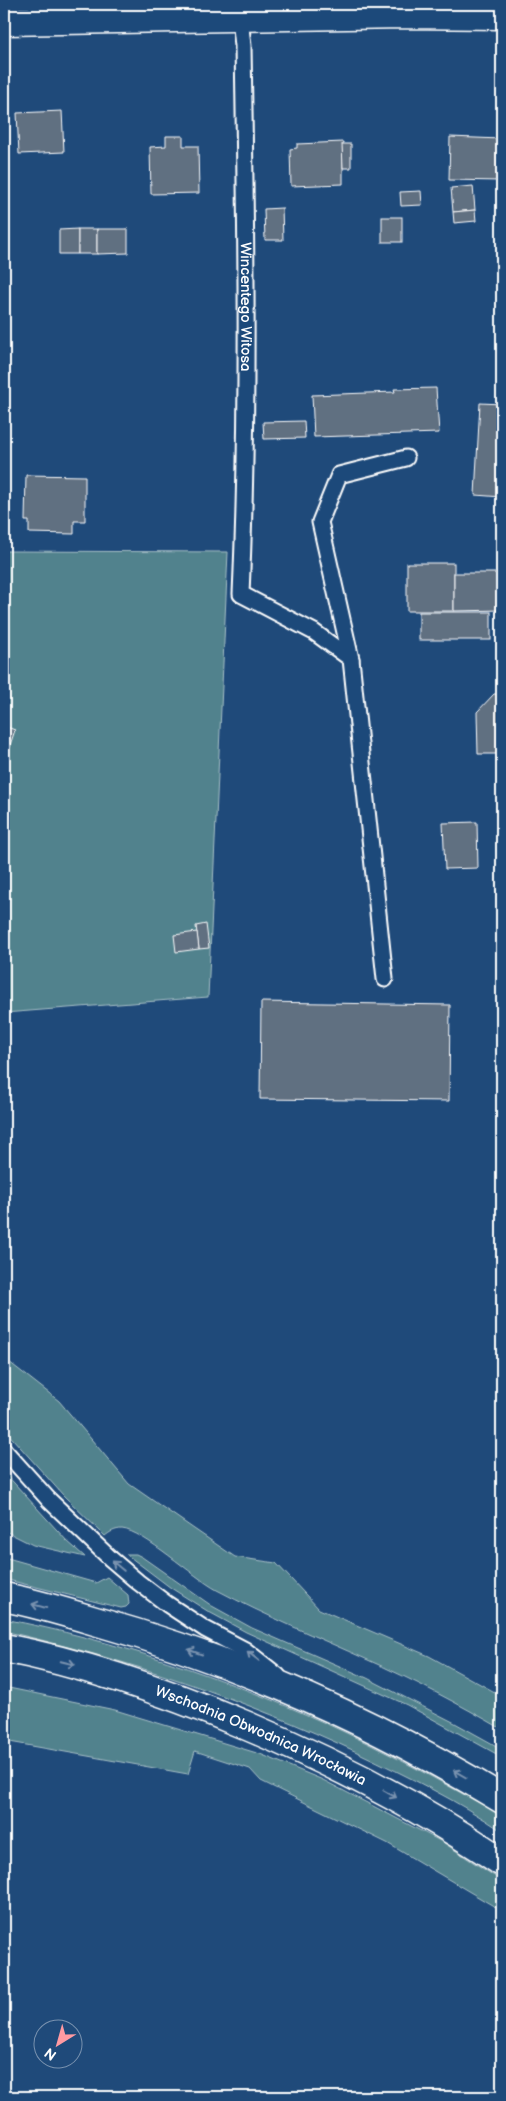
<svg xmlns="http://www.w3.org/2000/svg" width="506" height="2101" font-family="'Balsamiq Sans',sans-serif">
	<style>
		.green { fill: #51828d; stroke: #a8c0c6 }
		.building { fill: #616f81; stroke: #fff }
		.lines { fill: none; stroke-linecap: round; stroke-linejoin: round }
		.lane-casing { stroke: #fff; stroke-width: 19 }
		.secondary-casing { stroke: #fff; stroke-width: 31 }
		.lane { stroke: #1f4a7a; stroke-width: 15 }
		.secondary { stroke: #1f4a7a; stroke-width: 28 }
		.oneway { stroke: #7992af }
		.labels { text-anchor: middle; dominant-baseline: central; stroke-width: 4; stroke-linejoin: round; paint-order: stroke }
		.street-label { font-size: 15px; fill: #fff; stroke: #1f4a7a }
	</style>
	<rect width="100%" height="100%" fill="#1f4a7a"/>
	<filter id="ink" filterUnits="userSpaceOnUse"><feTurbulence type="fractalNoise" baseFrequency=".02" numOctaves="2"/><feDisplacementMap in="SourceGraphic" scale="10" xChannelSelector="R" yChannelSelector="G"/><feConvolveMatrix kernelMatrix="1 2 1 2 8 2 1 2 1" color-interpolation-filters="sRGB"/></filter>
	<g filter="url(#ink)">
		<g class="green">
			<path d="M4 551 228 552 208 997 4 1013Z"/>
			<path d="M4 1358 59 1401 129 1484 194 1529 235 1557 276 1563 319 1609 429 1656 502 1696V1729C461 1705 412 1679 368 1660 317 1637 266 1616 217 1590 193 1577 144 1531 122 1529 115 1529 110 1532 105 1536L63 1495 4 1429Z"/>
			<path d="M4 1472 67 1541 85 1557 33 1545 7 1532 4 1528Z"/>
			<path d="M126 1554H136L142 1557 212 1606 252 1628 367 1678 455 1723 502 1749V1757L407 1705 246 1632 209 1612 171 1588Z"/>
			<path d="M4 1557 96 1583 107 1577 128 1595 129 1604 126 1607 121 1608 4 1579Z"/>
			<path d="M4 1619C114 1640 223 1677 325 1723 384 1750 440 1781 497 1813L502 1817V1831C458 1801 407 1776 359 1753 242 1698 129 1660 4 1631Z"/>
			<path d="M4 1687 115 1710 260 1754 323 1780 444 1843 502 1881V1911L387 1843 261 1781 250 1769 195 1751 188 1774 4 1741Z"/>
		</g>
		<g class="building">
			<path d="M62 111 64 152 19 154 17 113Z"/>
			<path d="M166 136H183V146H198L199 193 151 194 150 147 166 146Z"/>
			<path d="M450 137 501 139 500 181 449 180Z"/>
			<path d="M343 142V184L291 186 290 149 297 148V144Z"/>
			<path d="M342 144H351V168H343Z"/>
			<path d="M501 148H502V174H500Z"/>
			<path d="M473 186 475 210 453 212 451 188Z"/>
			<path d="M421 191 422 205 401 206 400 192Z"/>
			<path d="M282 208 283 240H265L264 209Z"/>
			<path d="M475 210 476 221 454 223 453 212Z"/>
			<rect x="382" y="217" width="20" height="25"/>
			<path d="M78 229V254H59V230Z"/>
			<rect x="78" y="229" width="19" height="25"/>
			<path d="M97 229H128V253L97 254Z"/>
			<path d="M436 388 439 433 314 437 312 395 395 392 394 389Z"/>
			<path d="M480 403 502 404V497L475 495Z"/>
			<path d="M304 421 305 438 264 439 263 422Z"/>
			<path d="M26 475 85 476V521H74V534L29 533V521H25Z"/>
			<rect x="407" y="563" width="47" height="48"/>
			<path d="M454 573H502V610L454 611Z"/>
			<rect x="419" y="612" width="72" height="28"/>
			<path d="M494 694H502V754H478L477 712Z"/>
			<path d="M4 726 15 730 6 757 4 756Z"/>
			<path d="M477 822 478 868 445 869 443 823Z"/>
			<path d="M206 924 209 948 199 949 196 926Z"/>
			<path d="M197 932 199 949 176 952 174 935Z"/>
			<path d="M261 1002 450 1005 449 1101 260 1099Z"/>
		</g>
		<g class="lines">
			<g class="lane-casing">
				<g id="lane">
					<path id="s1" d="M240 18 243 46C246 228 249 412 241 594L314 632 351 659 385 979"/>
					<path d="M351 659 320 522 339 475 406 458"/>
					<path d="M4 1450 49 1500 111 1559 138 1582 167 1604 205 1629 245 1650 278 1676"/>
				</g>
			</g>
			<g class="secondary-casing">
				<g id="secondary">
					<path d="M4 21 403 14 502 15"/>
					<path d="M4 1597C35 1603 65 1612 95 1621 238 1661 375 1722 502 1799"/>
					<path id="s2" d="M4 1648C87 1664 167 1692 245 1725 335 1763 421 1807 502 1862"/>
				</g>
			</g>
			<use href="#lane" class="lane"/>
			<use href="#secondary" class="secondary"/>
		</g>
		<defs><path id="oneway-shaft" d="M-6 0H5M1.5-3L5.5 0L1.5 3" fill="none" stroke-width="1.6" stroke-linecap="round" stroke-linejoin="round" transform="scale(1.25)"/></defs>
		<g class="oneway">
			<use href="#oneway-shaft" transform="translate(118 1566) rotate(-140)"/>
			<use href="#oneway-shaft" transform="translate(39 1606) rotate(-165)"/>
			<use href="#oneway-shaft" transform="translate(195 1652) rotate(-161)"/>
			<use href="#oneway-shaft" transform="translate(253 1656) rotate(-142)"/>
			<use href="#oneway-shaft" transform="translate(68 1663) rotate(14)"/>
			<use href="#oneway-shaft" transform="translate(460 1774) rotate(-150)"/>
			<use href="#oneway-shaft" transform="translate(390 1794) rotate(29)"/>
		</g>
	</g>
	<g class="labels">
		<g class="street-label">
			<text stroke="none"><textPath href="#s1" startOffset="289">Wincentego Witosa</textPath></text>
			<text stroke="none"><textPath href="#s2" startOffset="272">Wschodnia Obwodnica Wrocławia</textPath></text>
		</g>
	</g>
	<rect width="506" height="2101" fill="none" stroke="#1f4a7a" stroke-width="20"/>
	<rect x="10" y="10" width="486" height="2081" fill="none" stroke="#fff" stroke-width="2" filter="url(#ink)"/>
	<g transform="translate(58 2044) rotate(217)"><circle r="24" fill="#1f4a7a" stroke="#7992af"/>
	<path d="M0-4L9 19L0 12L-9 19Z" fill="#ff9aa2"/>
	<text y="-8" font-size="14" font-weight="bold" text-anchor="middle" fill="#ffffff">N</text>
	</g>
</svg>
